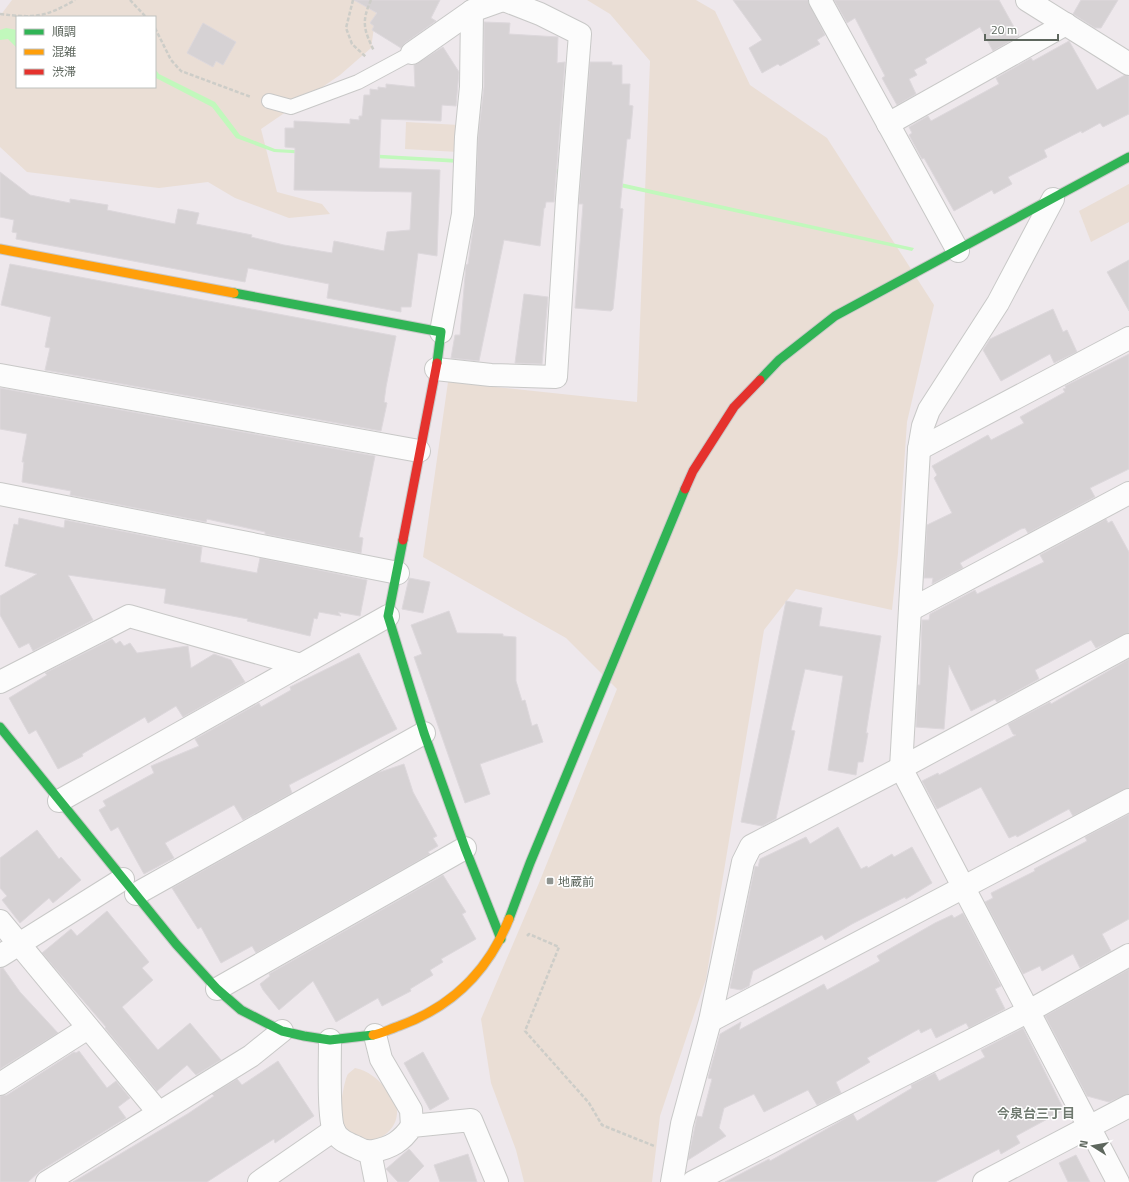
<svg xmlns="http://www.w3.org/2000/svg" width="1129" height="1182" font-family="'Titillium Web','Noto Sans JP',sans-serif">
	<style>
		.green { fill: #eaded5; fill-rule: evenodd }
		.water { fill: #c1f8bc }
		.building { fill: #d6d2d4; stroke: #ddd8dc }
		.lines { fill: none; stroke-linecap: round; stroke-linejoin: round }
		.lane-casing { stroke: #c8c8c7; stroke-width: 16 }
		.street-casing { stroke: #c8c8c7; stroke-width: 24 }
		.fast-casing { stroke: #c9c9c8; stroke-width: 11 }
		.slow-casing { stroke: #c9c9c8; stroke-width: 11 }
		.jam-casing { stroke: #c9c9c8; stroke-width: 11 }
		.path { stroke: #cdcdc8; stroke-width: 2.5; stroke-dasharray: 4 2; stroke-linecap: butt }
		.lane { stroke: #fcfcfc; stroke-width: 14 }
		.street { stroke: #fcfcfc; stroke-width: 22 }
		.fast { stroke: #30b455; stroke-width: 9 }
		.slow { stroke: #ff9f0a; stroke-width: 9 }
		.jam { stroke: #e5322d; stroke-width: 9 }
		.poi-dot { fill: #909490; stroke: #fff; stroke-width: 1.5 }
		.labels { text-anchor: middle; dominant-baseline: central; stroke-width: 3; stroke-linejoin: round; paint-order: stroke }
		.poi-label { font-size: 12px; fill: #5e675e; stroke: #fff; text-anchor: start }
		.neighbourhood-label { font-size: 13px; font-weight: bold; fill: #6f796f; stroke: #fff }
	</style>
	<rect width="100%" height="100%" fill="#eee8ec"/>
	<g class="green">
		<path d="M12 0H378L371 48 340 75 261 129 277 192 322 204 330 214 289 218 235 198 208 182 159 188 27 172 0 147V16ZM17 17H155V87H17Z"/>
		<path d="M587 0H696L715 11 750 85 827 138 934 305 907 422 898 553 892 610 796 589 764 630 706 979 660 1116 652 1182H524L516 1150 491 1083 481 1019 539 883 617 689 566 638 423 557 448 382 637 402 650 61 610 14Z"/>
		<path d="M406 122 459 125 458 152 405 149Z"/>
		<path d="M1129 184V222L1091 242 1079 211Z"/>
		<path d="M355 1068C369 1071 376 1078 386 1088 427 1132 341 1172 341 1107 341 1101 345 1078 348 1074 350 1072 353 1070 355 1068Z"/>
	</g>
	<g class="water">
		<path d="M6 28 17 30V48L8 39 0 40V30Z"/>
		<path d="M155 69 159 74 215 102 240 135 275 149 530 163 914 248 912 251 529 167 274 152 236 138 212 107 156 78Z"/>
	</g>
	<g class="building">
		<path d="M354 0H440L431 18 436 21 405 43 401 48 372 30 374 26 370 23 377 13Z"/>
		<path d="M733 0H808L825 35 817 40 820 44 780 66 778 64 762 73 749 48 762 40Z"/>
		<path d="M834 0H999L1019 36 993 51 980 27 925 59 927 63 914 70 917 75 909 79 916 94 897 105 882 78 885 76 855 18 847 23Z"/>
		<path d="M1081 0H1118L1101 28H1095L1073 14Z"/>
		<path d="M484 22 510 23 509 34 558 37 557 63 565 62 554 202H546L545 208H544L540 246 504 240 479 361 451 358 455 335H460L466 265 468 264 475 215 478 138 484 87Z"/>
		<path d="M203 23 236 42 223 65 216 61 213 67 187 53Z"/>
		<path d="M1069 41 1097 90 1125 75 1129 76V114L1103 127 1100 123 1082 133 1081 131 1044 150 1047 157 1008 177 1012 184 994 194 992 190 954 211 924 158 922 159 909 135 912 133 909 127 928 116 931 121 999 84 996 78 1031 58 1033 61Z"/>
		<path d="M443 47 459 72 456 106 442 105 441 121 381 119 379 168 440 170 437 256 418 253 411 307H401V312L327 298 329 284 248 268 245 282 16 239 17 233 12 232 14 220 0 217V172L30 195 70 203V199L108 205 107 210 175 224 178 209 199 213 196 224 252 235 251 237 284 245 332 253 334 241 384 251 387 232 410 230 412 192 294 190 295 148 285 147V128H294V121L350 124V119L359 120V116H362L364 95H370V89L378 90V87L386 88V84L415 87 414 65Z"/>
		<path d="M590 62H612V65H622V84H630L629 105 633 106 630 139H627L620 208 623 209 613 309 611 311 575 308 583 204H579V200Z"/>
		<path d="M1129 260V311L1107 272Z"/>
		<path d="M10 264 396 336 386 387 384 402 387 403 381 431 45 370 50 348 45 347 51 317 1 305Z"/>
		<path d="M524 294 548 297 542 364 515 363Z"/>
		<path d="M1053 309 1063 332 1067 330 1077 352 1054 363 1050 354 1001 381 983 350 990 339Z"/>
		<path d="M1129 354V469L1090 488 1095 497 1028 533 1025 528 1021 529 960 563 963 568 932 584 933 578H924L927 525 952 513 934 478 937 475 932 466 988 435 991 440 1024 423 1020 417 1065 392 1063 389 1066 388 1065 386Z"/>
		<path d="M0 388 375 456 359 537 363 538 361 553 265 534V532L207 519 206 522 70 495 71 491 22 482 24 462H22L27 434 0 429Z"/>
		<path d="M19 518 64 528 65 520 202 547 200 562 257 573 260 558 367 580 360 616 338 612 341 616 319 612 317 619 314 618 310 636 247 621 248 619 164 603 166 589 68 575 93 620 33 651 29 643 19 648 0 615V596L37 574 5 566 14 524 18 525Z"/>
		<path d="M1106 519 1108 523 1112 521 1129 552V633L1096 648 1091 640 1035 670 1039 679 997 702 995 699 971 711 949 665 944 729 916 727 918 685H920L922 620H929L930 614 975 590 977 594 1044 562 1040 555Z"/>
		<path d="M409 578 430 582 423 613 402 609Z"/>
		<path d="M786 601 822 608 819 626 881 636 866 733H868L863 762H858L856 775 828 770 843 676 805 669 791 730 795 731 776 819 762 826 741 822Z"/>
		<path d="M449 611 457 633 503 634V636L516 637V681L522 701 525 700 532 726 537 724 543 742 480 764 490 794 465 803 414 657 422 654 411 625Z"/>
		<path d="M112 639 116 644 120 641 124 646 130 643 137 653 188 646 191 668 214 654 231 660 245 682 183 717 176 706 148 723 145 717 82 754 83 756 58 769 36 730 29 734 9 698 47 675 45 673Z"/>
		<path d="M359 653 397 729 289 785 292 793 243 820 234 805 165 843 174 858 144 874 118 827 111 831 99 810 106 806 103 801 154 773 151 766 199 746 195 739 259 703 261 707 291 690 290 687Z"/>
		<path d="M1129 659V788L1073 816 1069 809 1017 837 1016 835 1009 838 981 787 937 809 922 781 938 773 939 775 1016 735 1013 734 1008 724 1050 702 1051 704Z"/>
		<path d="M404 764 413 792 437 836 433 838 438 846 428 852 430 854 256 953 252 946 221 963 201 927 198 929 172 888 377 773Z"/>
		<path d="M1129 814V919L1102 934 1111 951 1080 968 1073 954 1042 971 1040 966 1023 974 985 902 993 898 991 893 1035 871 1034 869 1087 841 1085 837Z"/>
		<path d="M838 827 861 869 867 866 868 868 892 854 894 857 912 847 932 883 906 899 905 897 852 924 825 940 822 935 753 971 749 986 741 990 730 988 755 866 758 867 760 859 806 837 810 844Z"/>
		<path d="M37 830 59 859 61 857 81 880 53 903 49 898 20 923 2 900 7 896 0 888V858Z"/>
		<path d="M443 875 466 912 462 914 476 939 441 959 443 962 430 970 433 975 410 989 411 991 382 1006 378 998 336 1022 313 981 279 1010 263 990 260 984 270 976 269 974Z"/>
		<path d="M107 911 149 962 142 968 153 980 122 1007 158 1050 190 1023 221 1060 196 1075 187 1065 157 1091 105 1028 106 1027 42 953 71 929 77 936Z"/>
		<path d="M963 913 1001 986 995 989 1005 1009 969 1028 966 1023 936 1038 931 1028 921 1033 919 1029 867 1058 870 1062 836 1082 841 1093 817 1105 808 1090 764 1112 754 1094 724 1108 719 1128 726 1136 688 1160 697 1116 702 1117 712 1079 708 1078 720 1034 741 1022 739 1030 824 984 827 990 880 961 877 956 935 923 952 915 954 918Z"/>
		<path d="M0 968H3L20 992 58 1033 0 1069Z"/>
		<path d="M1129 969V1094L1109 1102 1087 1096 1045 1016Z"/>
		<path d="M1023 1028 1064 1110 1016 1136 1020 1143 1001 1154 999 1149 935 1182H725L769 1159 770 1161 853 1114 857 1121 912 1088 911 1085 935 1073 939 1081 985 1057 981 1050Z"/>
		<path d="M79 1051 107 1088 116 1081 130 1098 118 1107 126 1118 40 1171 28 1182H0V1096L7 1095 74 1052 76 1053Z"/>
		<path d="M423 1052 449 1099 430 1110 404 1063Z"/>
		<path d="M278 1061 314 1116 275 1143 274 1139 207 1182H73L189 1113 214 1096 212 1094 237 1079 242 1085Z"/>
		<path d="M409 1149 424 1166 408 1182H398L386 1169Z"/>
		<path d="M468 1154 477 1182H440L434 1165Z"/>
		<path d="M1076 1155 1090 1182H1068L1059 1163Z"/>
	</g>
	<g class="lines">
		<g class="lane-casing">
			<path id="lane" d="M269 101 291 107 358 82 412 53"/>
		</g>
		<g class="street-casing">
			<g id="street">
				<path d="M820 0 958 251"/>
				<path d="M1027 0 1129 64"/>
				<path d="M412 53 472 11"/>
				<path d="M888 124 1066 24"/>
				<path d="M1053 199 998 303 929 410 923 426 919 449 901 768 1118 1182"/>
				<path d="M441 332 463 214 466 137 471 87 472 11 503 0"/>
				<path d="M436 369 491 375 556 377 567 199 580 34 540 14 504 0"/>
				<path d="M0 375 419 451"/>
				<path d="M919 449 1129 338"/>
				<path d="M0 494 398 573"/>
				<path d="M910 610 1129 493"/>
				<path d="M0 682 129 616 301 665"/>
				<path d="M59 801 388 616"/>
				<path d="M136 894 424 733"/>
				<path d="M0 921 159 1113"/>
				<path d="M0 956 123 879"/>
				<path d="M217 989 465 848"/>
				<path d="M710 1021 1129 800"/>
				<path d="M375 1035 381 1059 411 1110 412 1126"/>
				<path d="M330 1040C330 1058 328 1117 334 1131 339 1140 347 1143 356 1147 361 1150 367 1152 373 1151 391 1148 402 1141 412 1126L471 1120 497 1182"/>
				<path d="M0 1084 88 1028"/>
				<path d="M370 1152 376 1182"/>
				<path d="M47 1182 251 1056 282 1031"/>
				<path d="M259 1182 334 1130"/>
				<path d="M672 1182 682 1124 710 1021 743 862 751 846 901 768 1129 645"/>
				<path d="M693 1182 1029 1011 1129 955"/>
				<path d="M984 1182 1129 1106"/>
			</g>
		</g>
		<g class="fast-casing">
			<g id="fast">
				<path d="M234 293 441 332 437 363"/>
				<path d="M760 380 779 360 835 316 1129 157"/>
				<path d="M403 540 388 616 424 733 465 848 501 939"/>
				<path d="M0 727 176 944 217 989 241 1010 282 1031 304 1036 330 1040 373 1035"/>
				<path d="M509 919 530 863 685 489"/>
			</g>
		</g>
		<g class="slow-casing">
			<g id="slow">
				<path d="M0 249 234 293"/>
				<path d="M373 1035C381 1034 390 1029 399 1026 452 1007 488 972 509 919"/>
			</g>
		</g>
		<g class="jam-casing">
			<g id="jam">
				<path d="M685 489 693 471 734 407 760 380"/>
				<path d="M403 540 437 363"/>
			</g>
		</g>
		<g class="path">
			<path d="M130 0 146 17"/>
			<path d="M353 0 346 28 352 44 366 57"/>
			<path d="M371 0C361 22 364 30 374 51"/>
			<path d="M0 14C34 18 44 18 75 0"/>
			<path d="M155 28 171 60 181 71 251 97"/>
			<path d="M527 936 529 934 559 947 525 1031 589 1103 602 1125 654 1146"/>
		</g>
		<use href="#lane" class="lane"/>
		<use href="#street" class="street"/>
		<use href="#fast" class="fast"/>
		<use href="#slow" class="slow"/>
		<use href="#jam" class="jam"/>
	</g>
	<rect class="poi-dot" x="546" y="877" width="8" height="8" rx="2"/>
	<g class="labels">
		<g class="poi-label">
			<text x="558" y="881">地蔵前</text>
		</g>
		<g class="neighbourhood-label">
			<text x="1036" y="1113">今泉台三丁目</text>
		</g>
	</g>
	<rect x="16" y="16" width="140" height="72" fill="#ffffff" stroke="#bfc2bf"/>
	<rect x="24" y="29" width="20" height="6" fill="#30b455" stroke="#bfc2bf"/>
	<text x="52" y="36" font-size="12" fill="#5e675e">順調</text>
	<rect x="24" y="49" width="20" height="6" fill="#ff9f0a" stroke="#bfc2bf"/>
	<text x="52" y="56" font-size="12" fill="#5e675e">混雑</text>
	<rect x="24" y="69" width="20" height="6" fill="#e5322d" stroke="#bfc2bf"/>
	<text x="52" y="76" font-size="12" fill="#5e675e">渋滞</text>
	<g transform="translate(1093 1146) rotate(281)" stroke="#ffffff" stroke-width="3" paint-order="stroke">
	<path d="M0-3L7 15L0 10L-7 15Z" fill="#5e675e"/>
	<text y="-6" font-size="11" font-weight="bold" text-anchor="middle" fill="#5e675e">N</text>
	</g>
	<path d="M985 34v6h73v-6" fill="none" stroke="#5e675e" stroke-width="2"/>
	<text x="991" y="34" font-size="12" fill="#5e675e" stroke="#ffffff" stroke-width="3" paint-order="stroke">20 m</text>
</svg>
